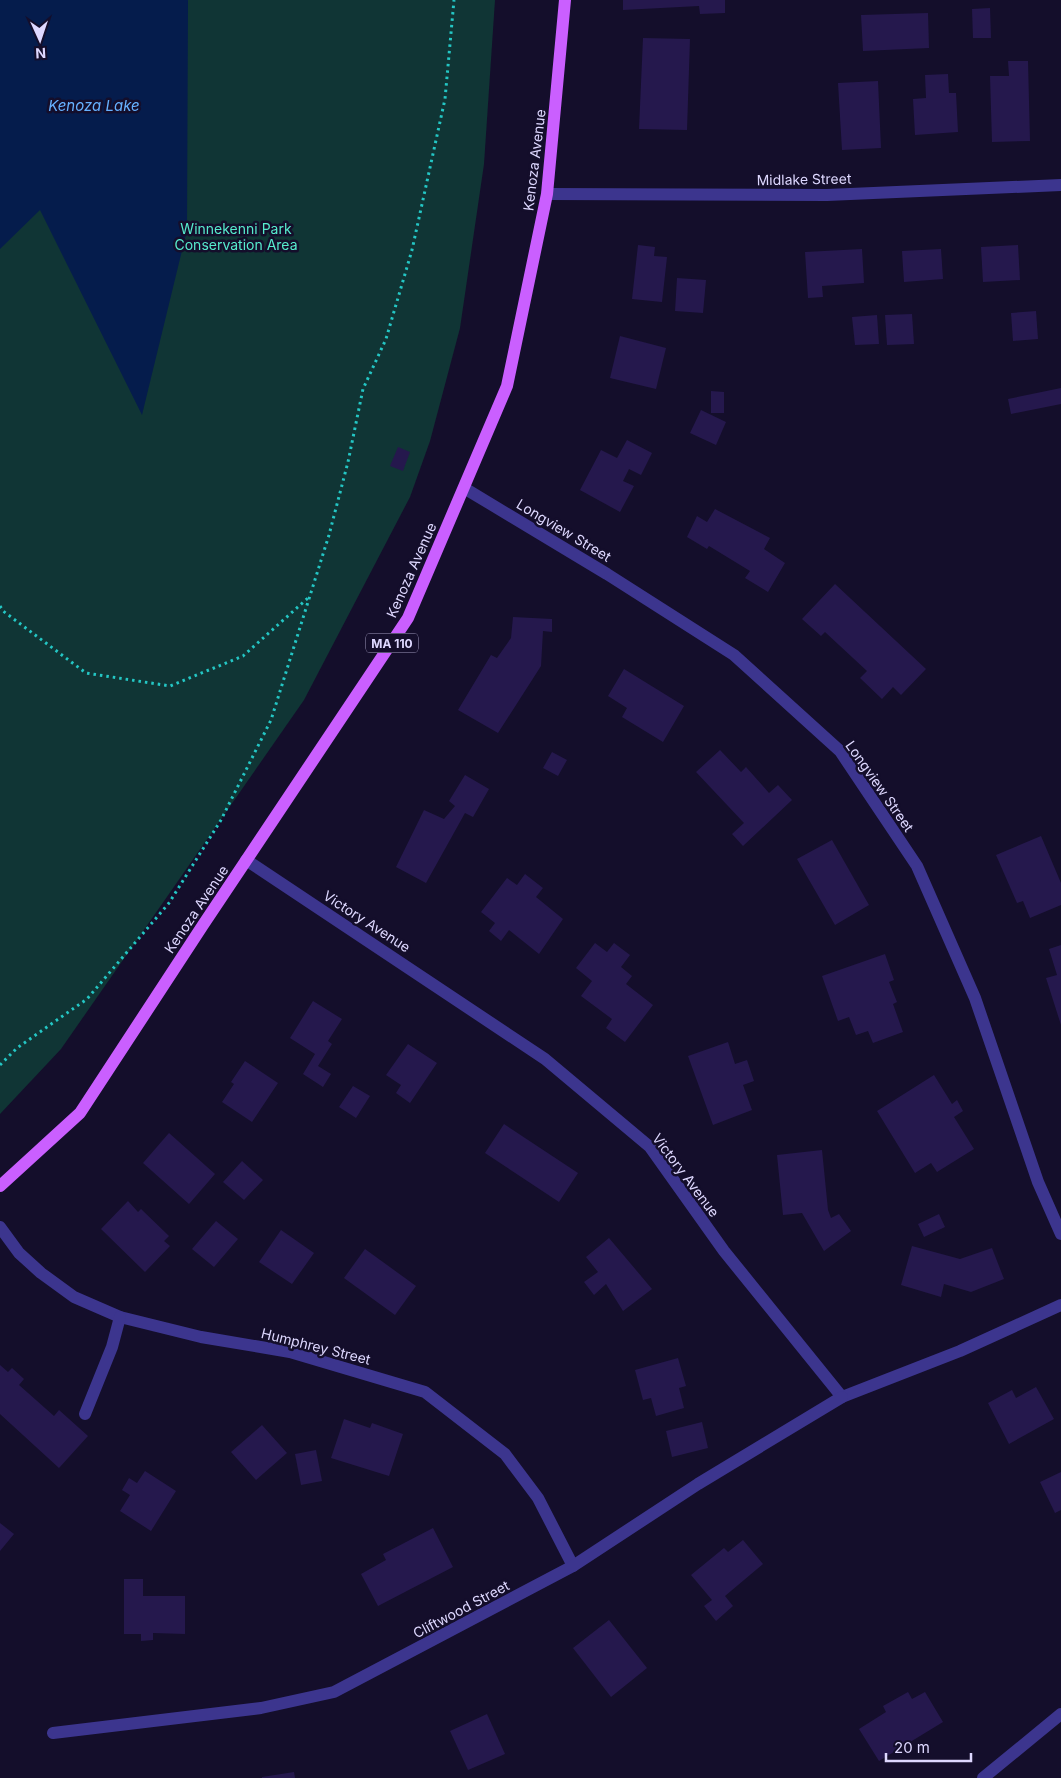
<svg xmlns="http://www.w3.org/2000/svg" width="1061" height="1778" font-family="Inter,sans-serif">
	<style>
		.green { fill: #103535 }
		.water { fill: #051c4c }
		.building { fill: #25184d }
		.lines { fill: none; stroke-linecap: round; stroke-linejoin: round }
		.path { stroke: #24c6c4; stroke-width: 3; stroke-dasharray: 2.5 4; stroke-linecap: butt }
		.minor { stroke: #3c358e; stroke-width: 12 }
		.major { stroke: #ca5fff; stroke-width: 12 }
		.labels { text-anchor: middle; dominant-baseline: central; stroke-width: 5; stroke-linejoin: round; paint-order: stroke }
		.shield { fill: #140e2b; stroke: #a19bbf; stroke-width: 1 }
		.shield-label { font-size: 12px; font-weight: bold; fill: #ded8ff }
		.street-label { font-size: 14px; fill: #ded8ff; stroke: #140e2b }
		.park-label { font-size: 14px; fill: #57ebcd; stroke: #140e2b }
		.water-label { font-size: 15px; font-style: italic; fill: #66b1ff; stroke: #140e2b }
	</style>
	<rect width="100%" height="100%" fill="#140e2b"/>
	<path class="green" d="M0 0H495L484 164 460 328 430 441 410 497 304 700 61 1049 0 1114Z"/>
	<path class="water" d="M0 0H188L187 230 142 415 40 210 0 249Z"/>
	<g class="building">
		<path d="M623 0H725V13L700 14 699 6 623 10Z"/>
		<path d="M990 8 991 38H973L972 9Z"/>
		<path d="M928 13 929 48 863 51 861 15Z"/>
		<path d="M643 38 690 39 687 130 639 129Z"/>
		<path d="M1008 61H1028L1030 141 992 142 990 76H1009Z"/>
		<path d="M948 74 949 93H956L958 132 915 135 913 99 926 98 925 75Z"/>
		<path d="M878 81 881 148 842 150 838 83Z"/>
		<path d="M638 245 655 247 654 256 667 257 662 302 632 299Z"/>
		<path d="M1018 245 1020 280 983 282 981 247Z"/>
		<path d="M862 249 864 283 822 286 823 297 808 298 805 252Z"/>
		<path d="M941 249 943 279 904 282 902 251Z"/>
		<path d="M677 278 706 280 703 313 675 311Z"/>
		<path d="M1036 311 1038 339 1013 341 1011 313Z"/>
		<path d="M912 314 914 344 887 345 885 315Z"/>
		<path d="M877 315 879 344 855 345 852 317Z"/>
		<path d="M620 336 666 348 656 389 610 378Z"/>
		<path d="M1061 388V404L1011 414 1008 399Z"/>
		<path d="M711 391 724 392V413H711Z"/>
		<path d="M701 410 726 422 716 445 690 433Z"/>
		<path d="M627 440 652 453 641 475 629 469 623 481 634 486 620 512 580 490 601 450 617 458Z"/>
		<path d="M398 447 410 452 403 471 390 466Z"/>
		<path d="M715 509 770 538 764 549 785 563 768 592 745 578 750 571 709 546 707 549 687 537 697 516 707 522Z"/>
		<path d="M835 584 926 669 901 695 893 687 882 699 860 678 867 671 825 632 821 636 802 619Z"/>
		<path d="M513 617 552 619V632L543 631 541 666 498 733 458 710 491 655 497 658 511 638Z"/>
		<path d="M624 669 684 706 663 742 622 717 627 708 608 696Z"/>
		<path d="M720 750 741 772 746 767 769 793 778 785 792 800 743 846 732 834 744 823 696 772Z"/>
		<path d="M552 752 567 760 558 776 543 768Z"/>
		<path d="M465 775 489 789 473 817 465 813 426 883 396 867 424 810 444 819 455 806 449 801Z"/>
		<path d="M1041 836 1061 883V905L1030 918 1023 901 1017 903 996 855Z"/>
		<path d="M832 840 869 905 835 925 797 859Z"/>
		<path d="M525 874 543 888 536 897 563 919 539 954 509 930 501 941 489 931 495 923 481 912 507 878 517 885Z"/>
		<path d="M595 943 607 952 614 943 630 955 621 967 632 976 626 984 653 1005 625 1042 606 1028 612 1019 581 996 592 981 576 968Z"/>
		<path d="M1061 945V1025L1046 978 1057 975 1049 949Z"/>
		<path d="M885 954 894 980 889 982 897 1002 893 1004 903 1032 873 1043 868 1031 856 1035 849 1017 838 1021 822 976Z"/>
		<path d="M313 1001 342 1019 328 1041 332 1044 318 1066 331 1074 323 1087 303 1074 315 1054 290 1038Z"/>
		<path d="M728 1042 735 1064 747 1060 754 1081 743 1085 752 1110 713 1125 688 1056Z"/>
		<path d="M408 1044 437 1063 410 1103 396 1093 401 1085 386 1075Z"/>
		<path d="M245 1061 278 1083 252 1122 222 1102 234 1084 231 1082Z"/>
		<path d="M934 1075 952 1104 957 1100 963 1111 954 1117 974 1149 937 1172 931 1163 915 1173 877 1111Z"/>
		<path d="M353 1086 370 1096 356 1118 339 1107Z"/>
		<path d="M504 1124 578 1173 559 1202 485 1153Z"/>
		<path d="M169 1133 215 1174 189 1204 143 1163Z"/>
		<path d="M822 1150 828 1210 831 1218 839 1214 851 1231 824 1251 802 1213 783 1215 777 1155Z"/>
		<path d="M242 1161 263 1180 244 1200 223 1182Z"/>
		<path d="M128 1201 138 1212 141 1209 169 1236 164 1241 170 1246 145 1272 101 1229Z"/>
		<path d="M939 1214 945 1227 924 1237 918 1224Z"/>
		<path d="M216 1221 238 1239 214 1267 192 1249Z"/>
		<path d="M281 1230 314 1253 292 1284 259 1262Z"/>
		<path d="M609 1238 652 1289 623 1311 606 1284 594 1295 584 1282 598 1272 586 1257Z"/>
		<path d="M912 1246 960 1259 992 1248 1004 1279 971 1292 944 1284 941 1297 901 1285Z"/>
		<path d="M365 1249 416 1286 395 1315 344 1278Z"/>
		<path d="M678 1358 686 1386 679 1388 684 1408 656 1416 651 1398 643 1400 635 1370Z"/>
		<path d="M0 1365 8 1372 12 1368 24 1379 19 1385 54 1416 59 1410 88 1436 59 1468 0 1414Z"/>
		<path d="M1036 1387 1054 1419 1009 1444 988 1403 1012 1390 1016 1398Z"/>
		<path d="M344 1419 370 1428 372 1423 403 1434 389 1476 331 1458Z"/>
		<path d="M702 1422 708 1448 672 1457 666 1431Z"/>
		<path d="M262 1425 287 1453 256 1480 231 1452Z"/>
		<path d="M316 1450 322 1481 301 1485 295 1454Z"/>
		<path d="M145 1471 176 1491 151 1531 120 1511 130 1495 122 1490 129 1478 137 1483Z"/>
		<path d="M1061 1472V1510L1055 1513 1040 1482Z"/>
		<path d="M0 1523 14 1534 0 1551Z"/>
		<path d="M433 1528 453 1567 378 1606 361 1574 386 1560 383 1554Z"/>
		<path d="M743 1540 763 1564 725 1596 733 1606 716 1621 704 1606 712 1600 691 1575 724 1548 728 1552Z"/>
		<path d="M124 1579H143V1596H185V1634L153 1633V1640L141 1641V1634H124Z"/>
		<path d="M609 1620 647 1668 611 1697 573 1648Z"/>
		<path d="M908 1692 912 1699 925 1692 943 1722 879 1761 859 1729 886 1712 883 1706Z"/>
		<path d="M487 1714 505 1754 468 1770 450 1731Z"/>
		<path d="M294 1772 295 1778H262V1777Z"/>
	</g>
	<g class="lines">
		<g class="path">
			<path d="M0 606 3 611 86 673 170 686 243 656 308 598"/>
			<path d="M0 1065 17 1048 87 999 169 903 221 820 271 720 329 535 348 462 363 389 386 339 412 250 445 99 454 0"/>
		</g>
		<g class="minor">
			<path d="M547 194 827 195 1061 185"/>
			<path d="M464 488 607 574 734 655 840 751 917 866 975 998 1038 1182 1061 1234"/>
			<path d="M246 860 545 1059 650 1147 724 1251 842 1397 960 1351 1061 1305"/>
			<path d="M0 1227 19 1253 41 1273 74 1297 120 1317 201 1337 290 1352 425 1392 505 1454 538 1498 573 1566"/>
			<path d="M85 1414 112 1347 120 1317"/>
			<path d="M53 1733 261 1708 334 1692 573 1566 698 1484 842 1397"/>
			<path d="M983 1778 1061 1714"/>
		</g>
		<path class="major" d="M0 1186 80 1113 203 925 408 618 507 386 547 194 565 0"/>
	</g>
	<g class="labels">
		<rect class="shield" x="366" y="633.5" width="52" height="19" rx="4"/>
		<g class="shield-label">
			<text x="392" y="643">MA 110</text>
		</g>
		<g class="street-label">
			<text transform="translate(534 160) rotate(-83)">Kenoza Avenue</text>
			<text transform="translate(804 179) rotate(-1)">Midlake Street</text>
			<text transform="translate(564 530) rotate(31)">Longview Street</text>
			<text transform="translate(411 570) rotate(-66)">Kenoza Avenue</text>
			<text transform="translate(880 786) rotate(55)">Longview Street</text>
			<text transform="translate(196 909) rotate(-56)">Kenoza Avenue</text>
			<text transform="translate(367 921) rotate(33)">Victory Avenue</text>
			<text transform="translate(686 1175) rotate(53)">Victory Avenue</text>
			<text transform="translate(316 1346) rotate(14)">Humphrey Street</text>
			<text transform="translate(461 1609) rotate(-28)">Cliftwood Street</text>
		</g>
		<g class="park-label">
			<text x="236" y="228">Winnekenni Park<tspan x="236" dy="16">Conservation Area</tspan></text>
		</g>
		<g class="water-label">
			<text x="94" y="105">Kenoza Lake</text>
		</g>
	</g>
	<g transform="translate(40 40) rotate(177)" stroke="#140e2b" stroke-width="4" paint-order="stroke">
	<path d="M0-4L9 19L0 12L-9 19Z" fill="#ded8ff"/>
	<text y="-8" font-size="14" font-weight="bold" text-anchor="middle" fill="#ded8ff">N</text>
	</g>
	<path d="M886 1753v8h85v-8" fill="none" stroke="#ded8ff" stroke-width="2.5"/>
	<text x="894" y="1753" font-size="15" fill="#ded8ff" stroke="#140e2b" stroke-width="4" paint-order="stroke">20 m</text>
</svg>
